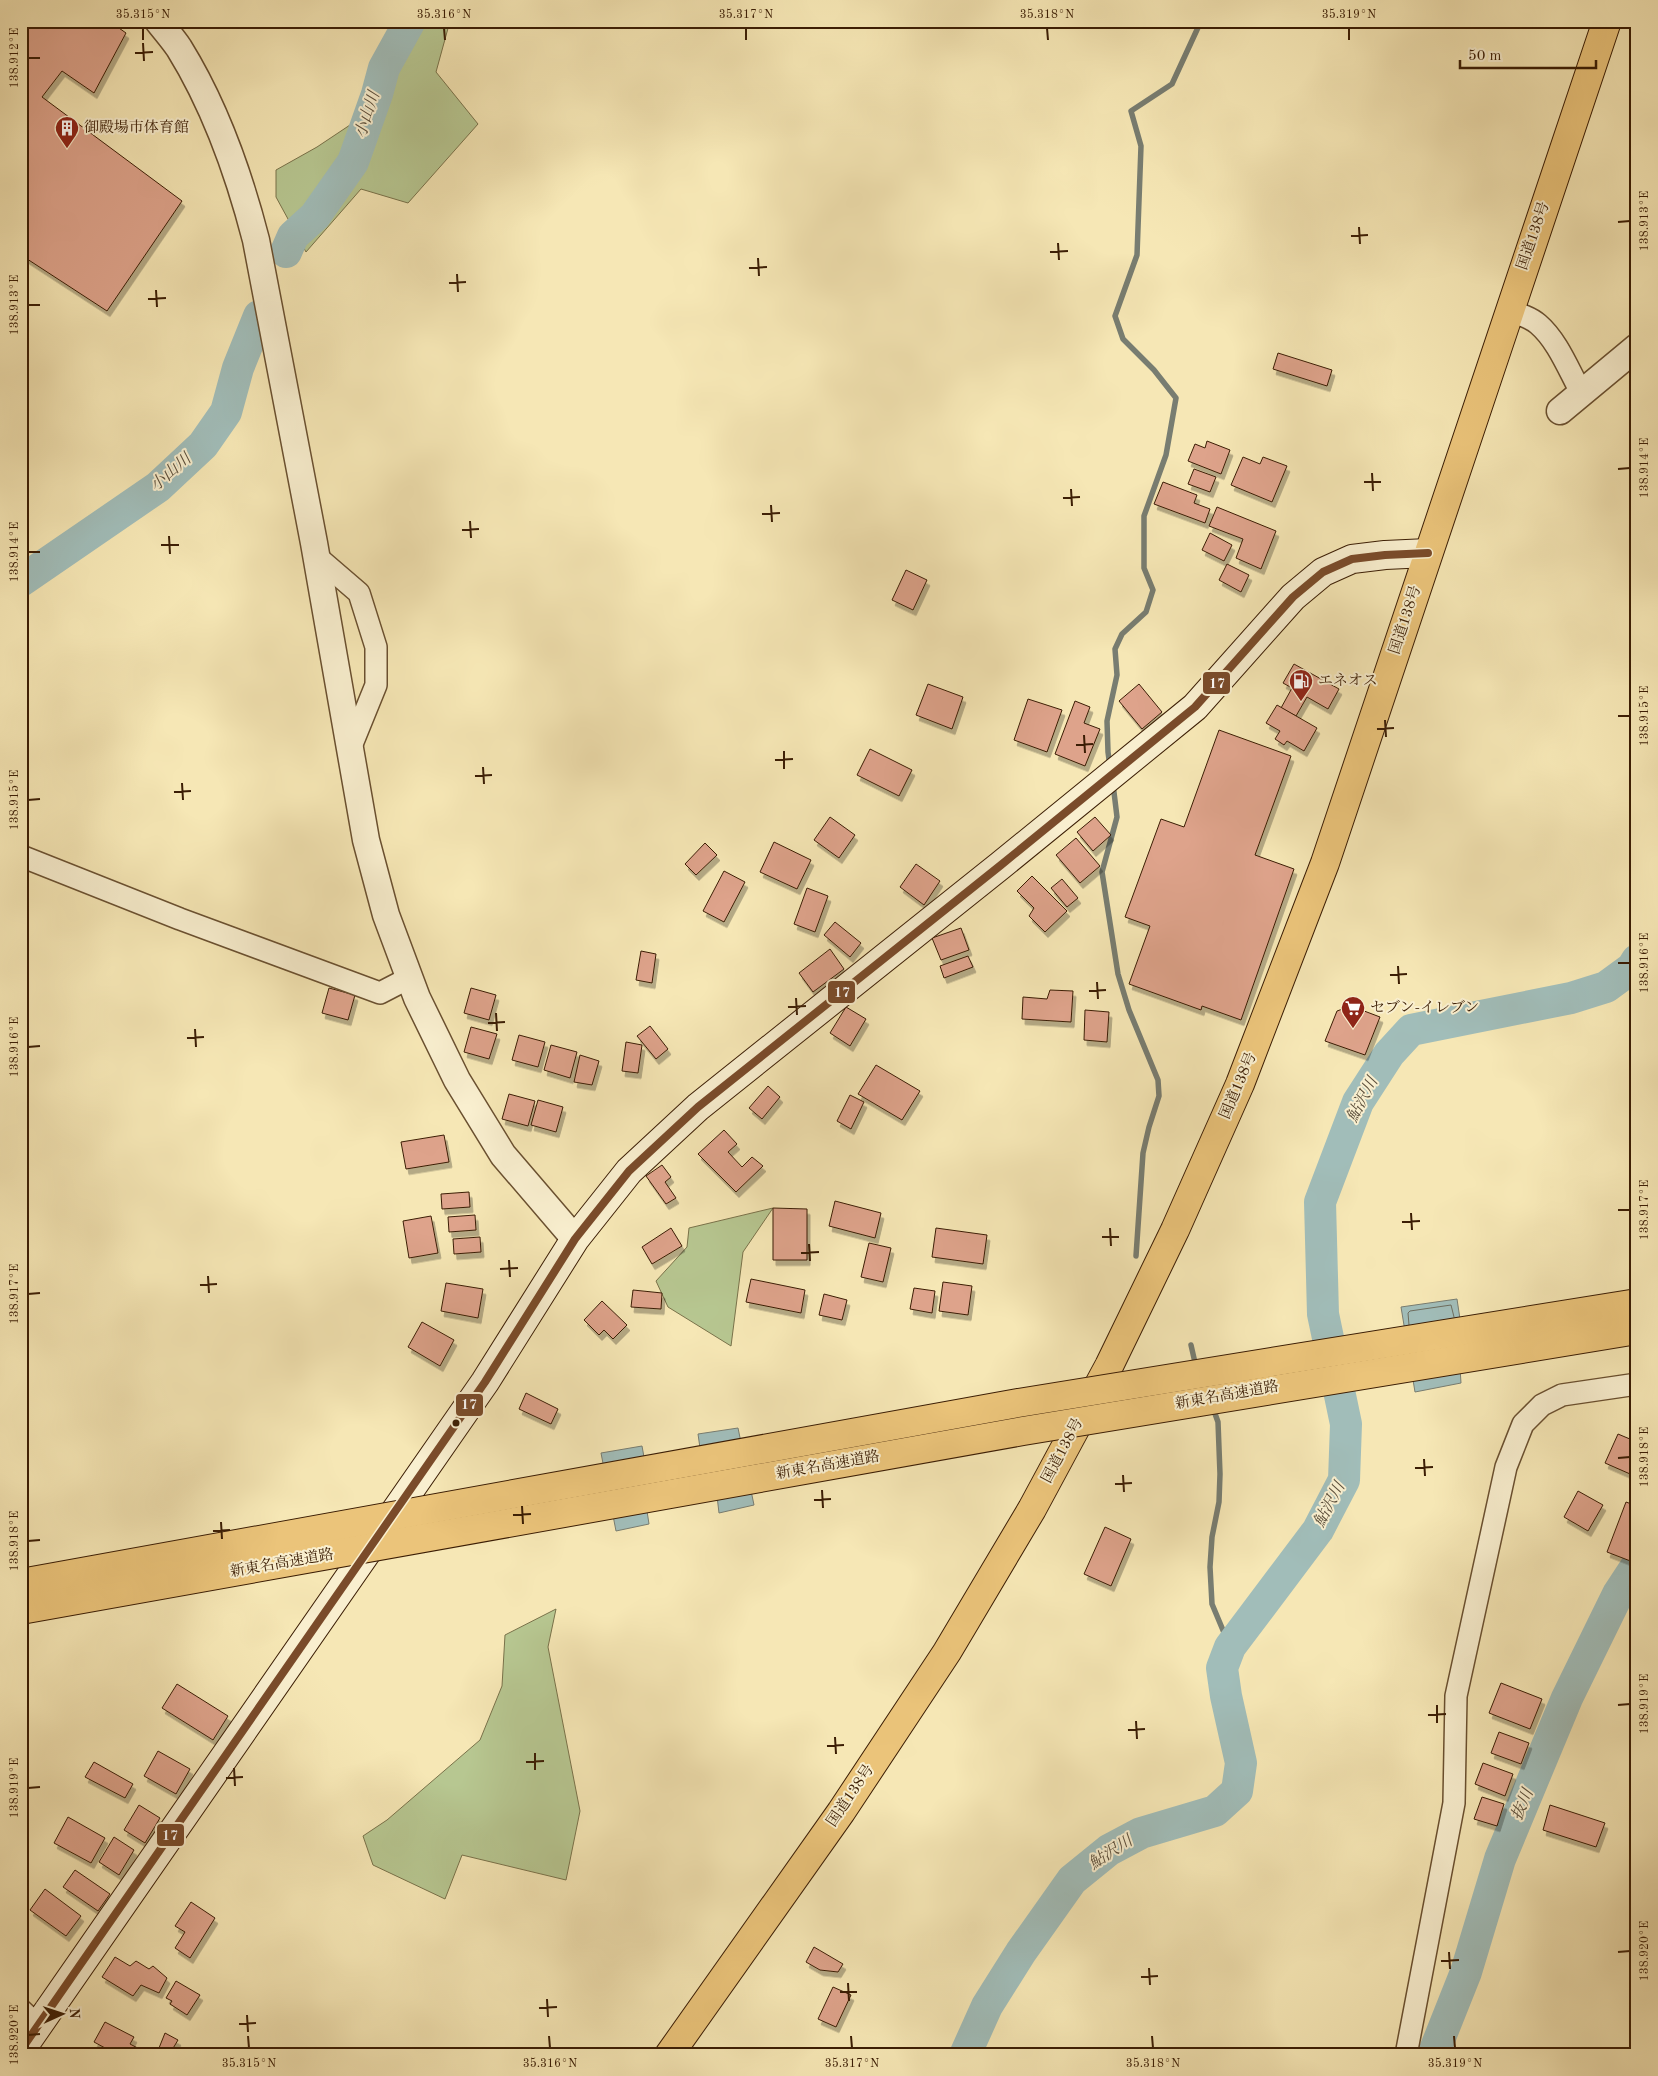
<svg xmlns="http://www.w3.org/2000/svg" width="1658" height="2076" font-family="'Old Standard TT','Noto Serif JP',serif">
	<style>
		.green { fill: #b7c791; stroke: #79724a }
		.water { fill: #a1bdb9; stroke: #787d71 }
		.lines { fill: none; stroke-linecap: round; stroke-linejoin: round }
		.shore { stroke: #6e6d5e; stroke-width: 1 }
		.stream { stroke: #787d71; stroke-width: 5.5 }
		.river { stroke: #a1bdb9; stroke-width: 32 }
		.building { fill: #dea38b; stroke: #3b1d04; filter: url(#shadow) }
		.minor-casing { stroke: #6a5030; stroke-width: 24 }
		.tertiary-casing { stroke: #6a5030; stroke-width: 29 }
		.secondary-casing { stroke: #3b1d04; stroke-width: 30 }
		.trunk-casing { stroke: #3b1d04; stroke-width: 30 }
		.minor { stroke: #f9efcf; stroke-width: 21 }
		.tertiary { stroke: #f9efcf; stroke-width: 26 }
		.secondary { stroke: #f9efcf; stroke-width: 28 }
		.trunk { stroke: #ebc47a; stroke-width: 28 }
		.motorway-bridge-casing { stroke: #3b1d04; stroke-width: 30; stroke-linecap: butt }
		.motorway-bridge { stroke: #ebc47a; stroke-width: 28 }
		.bus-1-casing { stroke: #f9efcf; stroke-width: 11 }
		.bus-1 { stroke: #7a4b2a; stroke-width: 8 }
		.ticks { fill: none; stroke: #3b1d04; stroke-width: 2 }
		.bus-dot { fill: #3b1d04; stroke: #f9efcf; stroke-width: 2 }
		.labels { text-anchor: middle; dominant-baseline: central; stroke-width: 4; stroke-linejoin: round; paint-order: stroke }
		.poi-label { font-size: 15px; fill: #3b1d04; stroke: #f9efcf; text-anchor: start }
		.street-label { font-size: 15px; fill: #3b1d04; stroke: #f9efcf }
		.water-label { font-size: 16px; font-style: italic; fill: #5a4d3a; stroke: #f9efcf }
		.line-badge { stroke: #f9efcf; stroke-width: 2 }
		.badge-label { font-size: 14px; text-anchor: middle; font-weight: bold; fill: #fff }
		.neatline { fill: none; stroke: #3b1d04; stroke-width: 2 }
		.ticks-label { font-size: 12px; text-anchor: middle; fill: #3b1d04 }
	</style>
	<defs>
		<filter id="shadow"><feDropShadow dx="3" dy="5.5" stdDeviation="0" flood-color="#0004"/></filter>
	</defs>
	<rect width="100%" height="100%" fill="#f6e7b5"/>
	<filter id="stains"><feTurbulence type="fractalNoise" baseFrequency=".004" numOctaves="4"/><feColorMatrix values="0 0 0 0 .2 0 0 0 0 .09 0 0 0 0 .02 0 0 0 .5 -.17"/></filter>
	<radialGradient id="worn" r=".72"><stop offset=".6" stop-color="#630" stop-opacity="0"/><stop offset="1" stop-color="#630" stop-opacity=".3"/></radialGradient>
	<g class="green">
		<path d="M394 21H450L436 72 478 124 408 203 361 189 306 252 276 197V170L317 147 356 121Z"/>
		<path d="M773 1208 743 1252 731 1346 668 1307 656 1281 687 1247 689 1228Z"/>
		<path d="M556 1609 548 1647 580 1811 566 1880 462 1855 445 1899 373 1865 363 1836 387 1820 480 1740 502 1686 505 1635Z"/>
	</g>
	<g class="water">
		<path d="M1457 1299 1467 1366 1460 1368 1461 1383 1415 1392 1401 1307Z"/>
		<path d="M738 1428 754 1505 719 1513 717 1496 707 1497 698 1434Z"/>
		<path d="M642 1446 653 1507 647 1511 649 1524 616 1531 601 1453Z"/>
	</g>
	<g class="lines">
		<path class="shore" d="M1409 1325 1408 1313 1410 1311 1451 1305 1454 1317"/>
		<g class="stream">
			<path d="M1110 767 1108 752 1107 721 1117 675 1115 649 1122 634 1146 612 1153 590 1144 568V516L1166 455 1176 398 1154 370 1123 339 1115 316 1137 255 1141 146 1131 111 1172 84 1201 21"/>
			<path d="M1113 784 1117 817 1102 872 1118 974 1129 1010 1158 1080 1159 1096 1149 1127 1143 1153 1136 1256"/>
			<path d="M1191 1345 1196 1367"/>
			<path d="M1213 1408 1218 1422 1220 1474 1219 1502 1212 1537 1210 1567 1212 1604 1230 1647"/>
		</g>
		<g class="river">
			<path d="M286 252 293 236 315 216 353 162 377 94 384 68 410 21"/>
			<path d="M21 581 158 487 203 445 226 412 238 368 259 316"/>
			<path d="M965 2055 987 2006 1021 1952 1072 1880 1109 1850 1141 1833 1215 1811 1237 1791 1241 1763 1226 1696 1222 1668 1230 1647 1318 1530 1344 1480 1346 1424 1323 1314 1320 1202 1358 1102 1389 1054 1411 1030 1571 998 1606 987 1632 968 1637 960"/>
			<path d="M1433 2055 1466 1972 1500 1859 1567 1698 1618 1594 1637 1565"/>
		</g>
	</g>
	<g class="building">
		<path d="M21 21H109L126 33 94 93 62 71 42 97 182 201 107 311 21 255Z"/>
		<path d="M1278 353 1332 370 1327 386 1273 369Z"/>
		<path d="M1207 441 1230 450 1221 474 1188 461 1195 444 1205 448Z"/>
		<path d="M1243 457 1260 464 1263 457 1287 466 1272 502 1231 485Z"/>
		<path d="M1194 469 1216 477 1210 492 1188 484Z"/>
		<path d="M1163 482 1197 495 1194 503 1210 509 1205 523 1154 504Z"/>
		<path d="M1217 507 1276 531 1261 569 1236 558 1243 539 1209 526Z"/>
		<path d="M1210 533 1232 545 1224 561 1202 550Z"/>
		<path d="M1227 564 1249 575 1241 592 1219 580Z"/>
		<path d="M906 570 927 580 913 610 892 600Z"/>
		<path d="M1294 664 1339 689 1328 709 1307 697 1296 716 1281 708 1292 688 1283 683Z"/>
		<path d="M928 684 963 697 952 729 916 715Z"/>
		<path d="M1139 684 1162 712 1142 729 1119 701Z"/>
		<path d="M1028 699 1062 710 1047 752 1014 740Z"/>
		<path d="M1075 701 1090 707 1084 723 1100 729 1085 766 1055 754Z"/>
		<path d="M1277 705 1317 728 1304 751 1287 741 1284 745 1275 739 1280 731 1266 723Z"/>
		<path d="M1219 730 1291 756 1255 855 1294 869 1241 1020 1202 1006 1201 1010 1129 984 1150 926 1125 917 1161 819 1184 827Z"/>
		<path d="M870 749 912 770 899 796 857 775Z"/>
		<path d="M830 817 855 835 839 858 814 840Z"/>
		<path d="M1095 817 1111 835 1093 851 1077 832Z"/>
		<path d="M1076 838 1100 866 1080 883 1056 855Z"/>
		<path d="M774 842 811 860 797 889 760 872Z"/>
		<path d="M705 843 717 855 696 875 685 864Z"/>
		<path d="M916 864 940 881 924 905 900 887Z"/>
		<path d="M724 871 745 882 724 922 703 911Z"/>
		<path d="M1032 876 1067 911 1045 932 1029 916 1034 908 1017 891Z"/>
		<path d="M1062 879 1078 898 1067 907 1051 888Z"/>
		<path d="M807 888 828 896 815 932 794 924Z"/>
		<path d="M835 922 861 943 850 957 824 935Z"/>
		<path d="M961 928 969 950 941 960 932 938Z"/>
		<path d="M830 949 844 969 813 992 799 973Z"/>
		<path d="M641 951 656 954 652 983 636 980Z"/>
		<path d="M968 956 973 967 944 978 940 966Z"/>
		<path d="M329 988 355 995 348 1020 322 1013Z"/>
		<path d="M471 988 496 995 489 1020 464 1013Z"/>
		<path d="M1050 990 1073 991 1071 1022 1022 1019 1023 997 1047 999Z"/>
		<path d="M1351 1006 1380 1017 1365 1055 1325 1041 1337 1011Z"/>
		<path d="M846 1007 866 1019 850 1046 830 1033Z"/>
		<path d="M1085 1010 1109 1012 1107 1042 1084 1040Z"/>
		<path d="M650 1026 668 1049 656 1059 637 1036Z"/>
		<path d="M471 1027 497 1034 489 1059 464 1052Z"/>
		<path d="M519 1035 545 1042 538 1067 512 1060Z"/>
		<path d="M626 1042 642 1045 638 1073 622 1071Z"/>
		<path d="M551 1045 577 1052 570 1078 544 1070Z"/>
		<path d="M580 1055 599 1061 592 1085 574 1082Z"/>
		<path d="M876 1065 920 1091 902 1120 858 1094Z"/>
		<path d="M768 1086 780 1097 762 1119 749 1108Z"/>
		<path d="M509 1094 535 1101 528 1126 502 1119Z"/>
		<path d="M850 1095 864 1102 851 1129 837 1121Z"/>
		<path d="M538 1100 563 1107 556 1132 531 1125Z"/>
		<path d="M724 1130 737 1144 728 1152 742 1167 752 1157 763 1166 736 1192 698 1154Z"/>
		<path d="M444 1135 449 1162 406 1169 401 1142Z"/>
		<path d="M662 1165 671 1177 665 1182 676 1198 666 1204 646 1176Z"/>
		<path d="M469 1192 470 1207 442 1209 441 1194Z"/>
		<path d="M835 1201 881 1213 875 1238 829 1226Z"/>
		<path d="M773 1208 807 1209V1260H773Z"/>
		<path d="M475 1215 476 1230 449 1232 448 1217Z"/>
		<path d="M431 1216 438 1253 409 1258 403 1221Z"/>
		<path d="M671 1228 682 1246 652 1264 642 1247Z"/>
		<path d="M936 1228 987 1235 983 1264 932 1257Z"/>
		<path d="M480 1237 481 1252 454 1254 453 1239Z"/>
		<path d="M869 1243 891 1248 883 1282 861 1277Z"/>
		<path d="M751 1279 805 1290 801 1313 746 1302Z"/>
		<path d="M943 1282 972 1286 968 1315 939 1311Z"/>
		<path d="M446 1283 483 1289 478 1318 441 1311Z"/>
		<path d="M914 1288 935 1291 932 1313 910 1309Z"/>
		<path d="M633 1290 662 1293 661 1309 631 1307Z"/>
		<path d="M824 1294 847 1300 842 1320 819 1315Z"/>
		<path d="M602 1301 627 1325 613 1339 604 1330 599 1335 584 1320Z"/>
		<path d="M422 1322 454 1340 440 1366 408 1347Z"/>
		<path d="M526 1393 558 1409 551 1424 519 1409Z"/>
		<path d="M1618 1434 1637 1442V1477L1605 1463Z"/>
		<path d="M1578 1491 1603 1505 1588 1531 1564 1517Z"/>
		<path d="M1626 1502 1637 1506V1552L1633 1562 1607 1552Z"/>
		<path d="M1105 1527 1131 1539 1111 1586 1084 1574Z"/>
		<path d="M1501 1683 1542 1699 1530 1729 1489 1713Z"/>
		<path d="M177 1684 228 1716 213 1740 162 1708Z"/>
		<path d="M1499 1732 1529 1743 1521 1764 1491 1753Z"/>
		<path d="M158 1751 190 1769 176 1794 144 1776Z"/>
		<path d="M94 1762 133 1784 125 1798 85 1777Z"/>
		<path d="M1483 1763 1513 1774 1505 1796 1475 1784Z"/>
		<path d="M1482 1797 1504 1804 1497 1826 1474 1819Z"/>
		<path d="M139 1805 160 1818 145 1843 124 1830Z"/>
		<path d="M1550 1805 1605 1823 1596 1847 1543 1830Z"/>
		<path d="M68 1817 105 1838 91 1863 54 1843Z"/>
		<path d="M114 1837 134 1850 119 1875 99 1862Z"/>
		<path d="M75 1870 110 1894 98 1911 63 1887Z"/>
		<path d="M45 1889 81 1916 66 1936 30 1910Z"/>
		<path d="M191 1902 215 1918 190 1958 175 1948 185 1932 175 1926Z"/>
		<path d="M814 1947 843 1964 838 1972 820 1970 806 1962Z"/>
		<path d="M115 1957 130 1966 136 1961 149 1969 153 1966 167 1978 159 1993 141 1985 133 1996 102 1977Z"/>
		<path d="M176 1981 200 1995 187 2015 170 2004 172 2001 166 1998Z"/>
		<path d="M833 1987 851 1995 836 2027 818 2019Z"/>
		<path d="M105 2022 134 2037 130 2044 151 2055H118L94 2042Z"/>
		<path d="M165 2033 178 2040 169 2055H161L157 2053Z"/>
	</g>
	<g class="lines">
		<g class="minor-casing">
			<g id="minor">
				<path d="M1509 311C1519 314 1530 317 1538 324 1558 341 1569 371 1582 394"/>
				<path d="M316 556 359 593 376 647V685L350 749"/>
				<path d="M21 856 180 919 380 993 409 978"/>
				<path d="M21 2010 38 2026"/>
				<path d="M1406 2055 1454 1803 1456 1696 1506 1467 1523 1424 1542 1405 1562 1395 1637 1384"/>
			</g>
		</g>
		<g class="tertiary-casing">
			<g id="tertiary">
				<path d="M158 21C165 30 173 39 179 48 215 106 239 174 256 240L314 543 366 840 386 915 417 998 457 1080 503 1155 575 1239"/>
				<path d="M1560 411 1637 347"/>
			</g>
		</g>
		<g class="secondary-casing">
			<path id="secondary" d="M21 2050 485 1382 575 1239 629 1171 698 1107 1001 865 1195 707 1293 597 1323 572 1352 559 1385 555 1428 553"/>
		</g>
		<g class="trunk-casing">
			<path id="trunk" d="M669 2055 841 1812 947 1652 1032 1509 1109 1366 1175 1230 1240 1084 1325 863 1607 21"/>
		</g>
		<use href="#minor" class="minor"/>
		<use href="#tertiary" class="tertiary"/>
		<use href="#secondary" class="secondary"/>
		<use href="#trunk" class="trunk"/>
		<g class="motorway-bridge-casing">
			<g id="motorway-bridge">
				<path d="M21 1583 1018 1403 1637 1303"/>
				<path d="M21 1610 1023 1431 1637 1330"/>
			</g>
		</g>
		<use href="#motorway-bridge" class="motorway-bridge"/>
		<g class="bus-1-casing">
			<path id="bus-1" d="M21 2050 485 1382 575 1239 629 1171 698 1107 1001 865 1195 707 1293 597 1323 572 1352 559 1385 555 1428 553"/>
		</g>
		<use href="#bus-1" class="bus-1"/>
	</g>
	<path class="ticks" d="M143 28V40M444 28 445 40M746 28V40M1047 28 1048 40M1349 28V40M143 43 144 61M135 53 153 52M28 58H40M1618 222 1630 221M1359 227 1360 244M1351 236 1368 235M1058 243 1059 260M1050 252 1068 251M758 258 759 276M749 268 767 267M457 274 458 292M449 283 466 282M156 290 157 307M148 299 166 298M28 305H40M1618 469 1630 468M1372 473 1373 491M1364 482H1381M1071 489 1072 506M1063 498 1080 497M771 505 772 522M762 514 780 513M470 521 471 538M462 530 479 529M169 536 170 554M161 545H179M28 552H40M1618 716H1630M1385 720 1386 737M1377 729 1394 728M1084 735 1085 753M1076 745 1093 744M784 751V769M775 760 793 759M483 767 484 784M475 776 492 775M182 783 183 800M174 792 191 791M28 800 40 799M1618 963H1630M1398 966 1399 984M1390 975 1407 974M1097 982 1098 999M1089 991 1106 990M796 998 797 1015M788 1007 806 1006M496 1013 497 1031M488 1023 505 1022M195 1029 196 1047M187 1038 204 1037M28 1047 40 1046M1618 1210H1630M1411 1213 1412 1230M1402 1222 1420 1221M1110 1228 1111 1246M1102 1237H1119M809 1244 810 1261M801 1253 819 1252M509 1260 510 1277M500 1269 518 1268M208 1276 209 1293M200 1285 217 1284M28 1294 40 1293M1618 1458 1630 1457M1424 1459 1425 1476M1415 1468 1433 1467M1123 1475 1124 1492M1115 1484 1132 1483M822 1490 823 1508M814 1500 831 1499M522 1506 523 1524M513 1515 531 1514M221 1522 222 1539M213 1531 230 1530M28 1541 40 1540M1437 1705V1723M1618 1705 1630 1704M1428 1715 1446 1714M1136 1721 1137 1739M1128 1730 1145 1729M835 1737 836 1754M827 1746 844 1745M535 1753V1770M526 1762 544 1761M234 1768 235 1786M226 1778 243 1777M28 1788 40 1787M1449 1952 1450 1969M1618 1952 1630 1951M1441 1961 1459 1960M1149 1968 1150 1985M1141 1977 1158 1976M848 1983 849 2001M840 1992H857M547 1999 548 2017M539 2008 557 2007M247 2015 248 2032M239 2024 256 2023M28 2035 40 2034M248 2036 249 2048M549 2036 550 2048M851 2036 852 2048M1152 2036 1153 2048M1454 2036 1455 2048"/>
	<defs>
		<g id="building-pin" transform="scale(1.25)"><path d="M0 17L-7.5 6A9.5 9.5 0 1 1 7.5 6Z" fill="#8f2418" stroke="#f9efcf"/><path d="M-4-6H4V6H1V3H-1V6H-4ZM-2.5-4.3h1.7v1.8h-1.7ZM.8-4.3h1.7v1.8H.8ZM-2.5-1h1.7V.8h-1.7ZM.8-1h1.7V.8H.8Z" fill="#fff"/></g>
		<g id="fuel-pin" transform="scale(1.25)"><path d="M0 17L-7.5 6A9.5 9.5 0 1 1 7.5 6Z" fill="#8f2418" stroke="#f9efcf"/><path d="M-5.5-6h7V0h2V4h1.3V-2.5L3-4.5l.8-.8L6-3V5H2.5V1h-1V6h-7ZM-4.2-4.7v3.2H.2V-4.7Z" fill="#fff"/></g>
		<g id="supermarket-pin" transform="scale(1.25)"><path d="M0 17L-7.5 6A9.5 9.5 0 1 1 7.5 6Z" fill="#8f2418" stroke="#f9efcf"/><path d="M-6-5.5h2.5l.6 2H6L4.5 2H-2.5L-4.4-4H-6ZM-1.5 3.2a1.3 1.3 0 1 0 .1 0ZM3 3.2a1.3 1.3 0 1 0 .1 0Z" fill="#fff"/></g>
	</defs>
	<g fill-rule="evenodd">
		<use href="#building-pin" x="67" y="128"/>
		<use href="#fuel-pin" x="1301" y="681"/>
		<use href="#supermarket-pin" x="1353" y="1008"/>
	</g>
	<circle class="bus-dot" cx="456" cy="1423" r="4.5"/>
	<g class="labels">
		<g class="poi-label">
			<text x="84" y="128">御殿場市体育館</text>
			<text x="1318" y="681">エネオス</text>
			<text x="1370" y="1008">セブン-イレブン</text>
		</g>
		<g class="street-label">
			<text transform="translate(1534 236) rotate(-71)">国道138号</text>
			<text transform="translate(1406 620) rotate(-72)">国道138号</text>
			<text transform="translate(1239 1086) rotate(-67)">国道138号</text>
			<text transform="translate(1227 1396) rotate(-10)">新東名高速道路</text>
			<text transform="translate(1063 1451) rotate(-62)">国道138号</text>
			<text transform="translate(828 1466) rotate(-10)">新東名高速道路</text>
			<text transform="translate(282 1564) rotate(-10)">新東名高速道路</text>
			<text transform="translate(851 1796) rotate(-56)">国道138号</text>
		</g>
		<g class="water-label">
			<text transform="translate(368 115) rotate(-72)">小山川</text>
			<text transform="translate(171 473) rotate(-41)">小山川</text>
			<text transform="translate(1363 1100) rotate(-62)">鮎沢川</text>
			<text transform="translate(1330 1505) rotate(-62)">鮎沢川</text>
			<text transform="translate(1523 1805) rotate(-67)">抜川</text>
			<text transform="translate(1111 1853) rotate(-33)">鮎沢川</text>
		</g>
	</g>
	<g class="line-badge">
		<rect x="1202" y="671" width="29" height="24" rx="5" fill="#7a4b2a"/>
		<rect x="827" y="980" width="29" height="24" rx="5" fill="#7a4b2a"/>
		<rect x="455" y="1393" width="29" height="24" rx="5" fill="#7a4b2a"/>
		<rect x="156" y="1823" width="29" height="24" rx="5" fill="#7a4b2a"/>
	</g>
	<g class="badge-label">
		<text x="1217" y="688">17</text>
		<text x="842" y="997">17</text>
		<text x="469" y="1409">17</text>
		<text x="170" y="1840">17</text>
	</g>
	<rect width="1658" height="2076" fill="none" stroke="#f6e7b5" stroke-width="55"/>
	<g transform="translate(62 2014) rotate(87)" stroke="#f9efcf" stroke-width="4" paint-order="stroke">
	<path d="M0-4L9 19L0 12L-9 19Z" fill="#3b1d04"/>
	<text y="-8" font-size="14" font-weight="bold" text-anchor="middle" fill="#3b1d04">N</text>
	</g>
	<path d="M1460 60v8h136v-8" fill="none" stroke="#3b1d04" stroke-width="2.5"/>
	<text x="1468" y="60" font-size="15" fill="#3b1d04" stroke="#f9efcf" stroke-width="4" paint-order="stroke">50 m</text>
	<rect x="28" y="28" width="1602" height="2020" class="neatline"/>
	<g class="ticks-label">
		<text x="143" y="18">35.315°N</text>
		<text x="444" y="18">35.316°N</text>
		<text x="746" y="18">35.317°N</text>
		<text x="1047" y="18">35.318°N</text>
		<text x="1349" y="18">35.319°N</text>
		<text transform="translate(14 58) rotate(-90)" y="4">138.912°E</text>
		<text transform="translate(1644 221) rotate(-90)" y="4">138.913°E</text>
		<text transform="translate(14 305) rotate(-90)" y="4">138.913°E</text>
		<text transform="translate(1644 468) rotate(-90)" y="4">138.914°E</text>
		<text transform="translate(14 552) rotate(-90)" y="4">138.914°E</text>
		<text transform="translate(1644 716) rotate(-90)" y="4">138.915°E</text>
		<text transform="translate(14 800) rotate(-90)" y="4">138.915°E</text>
		<text transform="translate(1644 963) rotate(-90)" y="4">138.916°E</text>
		<text transform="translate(14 1047) rotate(-90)" y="4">138.916°E</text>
		<text transform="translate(1644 1210) rotate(-90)" y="4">138.917°E</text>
		<text transform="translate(14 1294) rotate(-90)" y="4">138.917°E</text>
		<text transform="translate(1644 1457) rotate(-90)" y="4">138.918°E</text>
		<text transform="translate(14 1541) rotate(-90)" y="4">138.918°E</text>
		<text transform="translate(1644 1704) rotate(-90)" y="4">138.919°E</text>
		<text transform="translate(14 1788) rotate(-90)" y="4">138.919°E</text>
		<text transform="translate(1644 1951) rotate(-90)" y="4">138.920°E</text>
		<text transform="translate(14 2035) rotate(-90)" y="4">138.920°E</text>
		<text x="249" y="2067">35.315°N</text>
		<text x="550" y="2067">35.316°N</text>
		<text x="852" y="2067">35.317°N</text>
		<text x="1153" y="2067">35.318°N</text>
		<text x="1455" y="2067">35.319°N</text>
	</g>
	<rect width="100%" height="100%" filter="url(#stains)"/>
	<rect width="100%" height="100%" fill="url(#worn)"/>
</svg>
